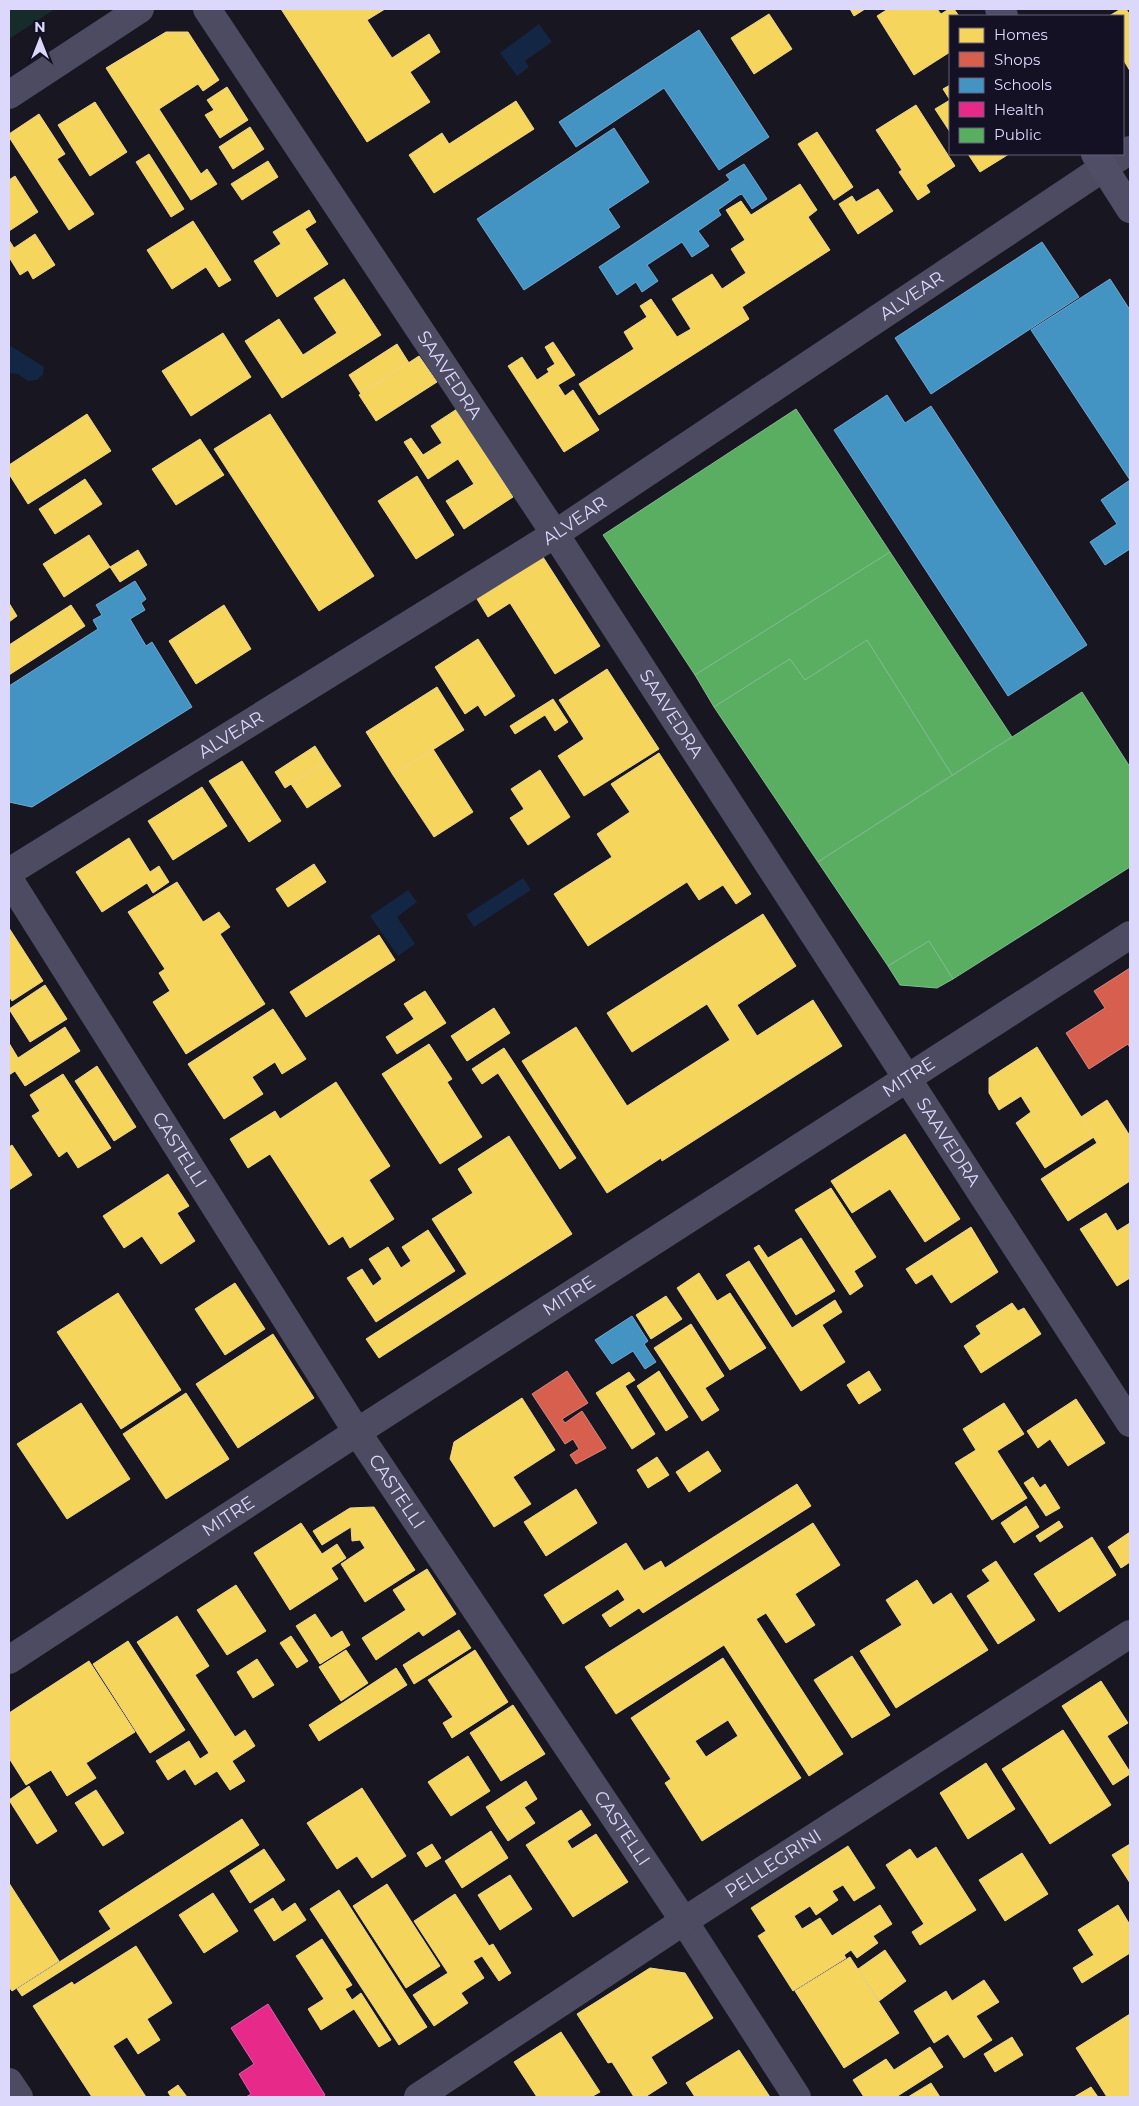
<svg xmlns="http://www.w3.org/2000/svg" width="1139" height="2106" font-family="Montserrat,sans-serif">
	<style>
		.green { fill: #152c2b }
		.water { fill: #132644 }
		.homes { fill: #f6d55c; stroke: #eed68c; fill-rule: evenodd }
		.shops { fill: #d6604d; stroke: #d88482 }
		.schools { fill: #4393c3; stroke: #71a8d4 }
		.health { fill: #e7298a; stroke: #e35eac }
		.public { fill: #5aae61; stroke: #81bb90 }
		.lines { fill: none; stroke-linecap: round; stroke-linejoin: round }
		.minor { stroke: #4c4b61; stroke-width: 28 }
		.tertiary { stroke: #4c4b61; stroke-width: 28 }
		.secondary { stroke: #4f4e66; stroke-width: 28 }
		.labels { text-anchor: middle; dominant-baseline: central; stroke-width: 5; stroke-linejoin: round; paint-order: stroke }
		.street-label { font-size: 18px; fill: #dbd8fc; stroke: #141125 }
	</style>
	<rect width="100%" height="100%" fill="#181620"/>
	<path class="green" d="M9 9H55L9 39Z"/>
	<g class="water">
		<path d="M539 24 552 42 525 61 529 67 517 76 500 53Z"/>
		<path d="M9 345 44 367 43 374 37 380 28 381 18 374 9 373Z"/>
		<path d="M523 878 531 890 474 927 466 915Z"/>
		<path d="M408 890 417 902 397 917 415 944 398 956 370 916Z"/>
	</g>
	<g class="homes">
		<path d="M281 9H385L367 20 392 58 429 34 440 52 410 72 430 102 367 142Z"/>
		<path d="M850 9H865L854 16Z"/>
		<path d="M888 9H937L941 14 949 9H954L959 16H950V52L914 75 877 16Z"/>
		<path d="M1121 9H1126L1130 15V71L1123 59V16H1109Z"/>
		<path d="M769 14 792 49 754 74 731 38Z"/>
		<path d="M166 32H188L219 80 203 91 198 84 159 109 201 174 207 169 217 184 191 200 106 68Z"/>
		<path d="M950 85V132L935 109 950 100 943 89Z"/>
		<path d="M227 87 248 120 220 138 205 115 214 110 207 100Z"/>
		<path d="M516 101 534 129 434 193 409 155 442 133 449 144Z"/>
		<path d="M95 102 127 152 90 176 58 125Z"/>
		<path d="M916 105 955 166 926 185 930 192 918 200 899 172 902 170 876 130Z"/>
		<path d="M39 114 65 154 57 159 94 214 69 230 9 137V134Z"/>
		<path d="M250 127 264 149 233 169 219 147Z"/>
		<path d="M817 132 853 187 834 200 798 144Z"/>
		<path d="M149 154 184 209 171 217 136 162Z"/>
		<path d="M968 154H1009L980 172Z"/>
		<path d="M268 161 278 177 242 200 231 184Z"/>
		<path d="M15 176 38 212 9 231V180Z"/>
		<path d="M800 184 817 210 808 217 830 250 742 307 749 319 599 415 579 384 634 349 624 332 647 317 640 306 651 299 677 337 691 329 672 299 712 274 722 289 746 273 731 249 745 240 726 210 741 201 751 215Z"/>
		<path d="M878 189 893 211 858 234 839 204 852 196 856 202Z"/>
		<path d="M309 210 316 222 305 229 328 264 277 297 254 261 281 244 273 232Z"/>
		<path d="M193 221 231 280 219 287 206 267 172 289 147 250Z"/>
		<path d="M35 234 55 265 33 279 28 270 20 275 9 257V240L14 248Z"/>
		<path d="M344 279 381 335 282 398 245 341 279 319 303 355 337 333 314 298Z"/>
		<path d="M223 333 251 377 191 416 162 371Z"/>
		<path d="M553 342 575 375 558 385 565 396 573 390 599 430 564 452 508 366 522 357 537 380 549 372 547 369 555 364 545 347Z"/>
		<path d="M397 344 409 363 361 394 349 375Z"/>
		<path d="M419 356 437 382 376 421 359 395Z"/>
		<path d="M457 409 513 497 464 529 446 501 474 484 458 459 428 479 404 442 411 438 423 455 442 443 431 426Z"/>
		<path d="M87 414 111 451 28 504 9 474V465Z"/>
		<path d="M270 414 374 576 319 611 214 449Z"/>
		<path d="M200 439 224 475 176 505 152 469Z"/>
		<path d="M417 476 454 535 416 559 378 501Z"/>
		<path d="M85 479 102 504 55 534 39 509Z"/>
		<path d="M89 535 110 567 64 597 43 564Z"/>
		<path d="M138 550 147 565 120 582 110 567Z"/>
		<path d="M543 557 600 646 555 674 510 603 488 617 477 599Z"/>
		<path d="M9 603 17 616 9 622Z"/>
		<path d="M71 605 85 626 9 675V645Z"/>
		<path d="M224 605 251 649 196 684 169 641Z"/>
		<path d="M478 639 515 696 485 716 478 705 465 714 435 667Z"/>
		<path d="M607 669 659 749 584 796 558 756 584 739 559 700Z"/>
		<path d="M437 687 464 730 393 775 366 732Z"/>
		<path d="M553 699 568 722 555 731 545 715 515 734 510 726Z"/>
		<path d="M315 746 325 762 285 788 275 772Z"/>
		<path d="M433 749 473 812 434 837 393 775Z"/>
		<path d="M659 753 751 894 736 904 723 885 699 900 687 882 588 946 554 894 612 857 597 834 630 812 611 784Z"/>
		<path d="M242 761 281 821 249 842 209 781Z"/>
		<path d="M325 762 341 786 307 808 291 784Z"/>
		<path d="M540 770 570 817 528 845 510 818 524 809 511 789Z"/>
		<path d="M202 787 227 826 173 860 148 821Z"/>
		<path d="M129 838 150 872 159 866 169 882 153 893 147 883 102 912 76 872Z"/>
		<path d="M314 864 326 882 288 907 276 889Z"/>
		<path d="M177 882 203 922 219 912 230 927 220 934 265 1004 186 1054 153 1002 170 991 159 973 165 969 128 912Z"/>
		<path d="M763 914 796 966 737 1005 757 1036 813 1000 842 1046 662 1161 661 1158 607 1193 522 1061 576 1027 627 1106 730 1040 707 1004 632 1052 607 1013Z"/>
		<path d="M9 928 43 981 12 1001 9 996Z"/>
		<path d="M379 935 395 960 306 1017 290 992Z"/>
		<path d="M45 985 67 1019 30 1042 9 1009Z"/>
		<path d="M425 991 446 1023 397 1054 386 1037 414 1019 404 1004Z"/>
		<path d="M494 1008 510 1033 467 1061 451 1036Z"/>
		<path d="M273 1009 306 1059 282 1074 275 1062 252 1077 263 1094 224 1119 188 1064Z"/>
		<path d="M65 1027 80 1051 25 1086 15 1071 9 1075V1043L18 1058Z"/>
		<path d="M429 1044 452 1079 447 1082 482 1137 440 1164 382 1074Z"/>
		<path d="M1037 1047 1094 1137 1045 1168 1016 1123 1031 1112 1021 1096 999 1110 989 1093V1078Z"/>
		<path d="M504 1048 576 1158 560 1169 498 1073 482 1084 472 1069Z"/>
		<path d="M97 1066 136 1127 114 1141 75 1081Z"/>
		<path d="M63 1074 111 1148 78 1168 67 1151 59 1157 32 1116 40 1111 30 1095Z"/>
		<path d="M336 1082 390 1166 369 1180 394 1219 350 1248 343 1236 329 1245 270 1154 248 1168 230 1139 275 1111 280 1119Z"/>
		<path d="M1107 1100 1130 1136V1181L1068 1221 1041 1179 1097 1143 1081 1117Z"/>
		<path d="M905 1134 960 1219 925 1242 890 1189 852 1213 831 1181Z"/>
		<path d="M509 1136 572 1234 379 1358 366 1339 467 1274 432 1219 473 1193 458 1169Z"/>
		<path d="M12 1145 32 1175 9 1190V1147Z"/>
		<path d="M168 1174 189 1206 177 1213 195 1241 161 1264 142 1236 124 1248 103 1216Z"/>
		<path d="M831 1188 876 1257 854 1271 863 1286 850 1295 795 1210Z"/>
		<path d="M1106 1213 1117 1231 1130 1223V1278L1117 1286 1080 1229Z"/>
		<path d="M971 1227 998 1272 951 1303 932 1274 916 1284 906 1269Z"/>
		<path d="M428 1230 455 1271 376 1322 347 1278 362 1269 373 1286 382 1279 369 1259 388 1247 401 1268 411 1261 402 1247Z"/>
		<path d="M801 1238 835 1291 796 1315 754 1248 759 1245 768 1258Z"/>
		<path d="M749 1261 792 1328 835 1300 842 1312 822 1325 845 1362 801 1391 726 1275Z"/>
		<path d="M699 1273 717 1301 730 1293 766 1348 730 1370 677 1288Z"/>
		<path d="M235 1283 265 1329 225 1355 195 1309Z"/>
		<path d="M118 1293 181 1390 121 1429 57 1332Z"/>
		<path d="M666 1296 682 1319 651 1339 636 1315Z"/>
		<path d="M1012 1303 1018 1311 1024 1308 1041 1334 981 1373 964 1346 981 1334 976 1326Z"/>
		<path d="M691 1324 724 1376 705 1388 719 1410 702 1421 654 1348Z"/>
		<path d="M273 1334 314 1398 238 1448 196 1384Z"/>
		<path d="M659 1371 688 1417 666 1431 637 1386Z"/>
		<path d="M869 1371 881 1390 859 1404 847 1385Z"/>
		<path d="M629 1372 635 1380 625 1386 655 1434 632 1449 596 1393Z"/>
		<path d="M186 1393 229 1459 166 1499 123 1434Z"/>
		<path d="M522 1398 555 1450 513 1477 531 1504 494 1527 450 1459 454 1442Z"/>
		<path d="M1076 1399 1105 1443 1068 1466 1050 1439 1038 1448 1027 1431Z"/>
		<path d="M81 1403 130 1479 67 1519 17 1444Z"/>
		<path d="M1004 1403 1024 1434 997 1451 1027 1498 992 1520 955 1463 976 1450 963 1429Z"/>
		<path d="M708 1451 721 1471 689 1492 676 1472Z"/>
		<path d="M657 1457 669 1475 648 1488 637 1470Z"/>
		<path d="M1033 1477 1040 1488 1045 1484 1060 1508 1046 1516 1024 1483Z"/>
		<path d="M797 1484 811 1506 643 1613 639 1608 610 1627 602 1615 625 1600 618 1589 563 1624 544 1595 626 1543 644 1571 661 1561 665 1568Z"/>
		<path d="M576 1489 597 1523 546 1556 524 1522Z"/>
		<path d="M1026 1506 1039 1527 1014 1543 1001 1523Z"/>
		<path d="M374 1507 415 1570 365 1602 341 1564 365 1548 360 1540 352 1541 351 1527 322 1545 313 1531 350 1508Z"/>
		<path d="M1059 1521 1063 1527 1040 1542 1036 1536Z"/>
		<path d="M301 1523 322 1554 337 1544 346 1558 331 1568 338 1579 290 1610 254 1553Z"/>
		<path d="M813 1523 840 1565 795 1594 815 1625 786 1643 766 1613 756 1619 843 1754 809 1776 724 1645 616 1714 585 1667Z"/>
		<path d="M1130 1532V1562L1121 1568 1108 1547Z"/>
		<path d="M1092 1537 1116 1575 1059 1612 1034 1574Z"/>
		<path d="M996 1561 1035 1620 998 1644 967 1596 990 1581 982 1570Z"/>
		<path d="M427 1569 456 1614 423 1636 419 1631 376 1660 362 1638 406 1610 393 1590Z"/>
		<path d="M917 1580 933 1605 951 1593 988 1650 896 1708 860 1651 902 1625 886 1600Z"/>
		<path d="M236 1585 266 1631 227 1655 197 1610Z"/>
		<path d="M315 1614 331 1638 342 1631 350 1645 320 1664 296 1626Z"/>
		<path d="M177 1616 209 1666 195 1675 235 1737 245 1730 255 1746 232 1761 245 1781 230 1790 217 1771 195 1785 185 1769 168 1780 156 1761 189 1741 200 1759 209 1753 137 1642Z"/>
		<path d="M459 1630 471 1648 414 1684 403 1665Z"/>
		<path d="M291 1636 308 1661 297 1668 280 1643Z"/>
		<path d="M128 1641 185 1730 150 1753 93 1664Z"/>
		<path d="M346 1650 368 1683 341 1701 319 1667Z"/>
		<path d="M475 1650 508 1702 452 1738 443 1723 453 1717 428 1680Z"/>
		<path d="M852 1656 890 1715 852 1738 814 1680Z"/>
		<path d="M723 1658 801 1778 702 1841 665 1783 671 1779 631 1718ZM728 1720 738 1736 706 1757 695 1741Z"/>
		<path d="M257 1659 274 1685 253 1698 237 1672Z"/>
		<path d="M89 1661 135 1732 86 1763 96 1778 67 1796 51 1770 26 1785 9 1758V1713Z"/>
		<path d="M396 1668 407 1685 319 1741 309 1725Z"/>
		<path d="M1101 1681 1128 1723 1107 1736 1130 1772V1774L1113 1785 1062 1706Z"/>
		<path d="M513 1705 545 1754 501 1781 470 1733Z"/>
		<path d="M1063 1730 1111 1805 1050 1844 1002 1769Z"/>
		<path d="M468 1756 490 1791 451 1816 428 1782Z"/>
		<path d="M986 1763 1015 1809 968 1839 940 1793Z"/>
		<path d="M526 1781 537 1799 497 1825 486 1807Z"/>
		<path d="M29 1786 57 1831 37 1844 9 1800Z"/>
		<path d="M362 1788 406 1856 372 1878 357 1856 337 1869 307 1823Z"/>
		<path d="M96 1790 124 1833 103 1846 75 1803Z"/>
		<path d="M524 1807 535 1823 508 1841 497 1825Z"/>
		<path d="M581 1810 591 1825 567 1841 572 1849 596 1834 628 1882 573 1917 526 1845Z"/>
		<path d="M242 1819 259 1845 22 1996 17 1989 111 1929 99 1911Z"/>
		<path d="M491 1831 508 1858 462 1888 445 1861Z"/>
		<path d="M432 1844 441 1858 426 1867 417 1853Z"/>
		<path d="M1130 1844V1883L1112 1855Z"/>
		<path d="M848 1846 875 1888 854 1901 843 1885 832 1891 838 1900 816 1915 810 1906 794 1916 802 1929 820 1918 832 1936 880 1905 892 1924 873 1936 878 1943 857 1958 851 1950 844 1955 846 1958 793 1991 758 1936 766 1931 751 1908Z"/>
		<path d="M936 1847 976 1910 920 1945 912 1932 924 1924 886 1865 910 1849 917 1859Z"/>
		<path d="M264 1849 285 1880 250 1903 230 1871Z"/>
		<path d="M1022 1853 1048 1894 1005 1921 979 1880Z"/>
		<path d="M510 1875 532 1909 500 1930 478 1895Z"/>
		<path d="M9 1883 59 1961 12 1991 9 1987Z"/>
		<path d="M387 1884 440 1966 406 1988 353 1906Z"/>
		<path d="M339 1890 427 2027 399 2045 310 1909Z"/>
		<path d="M213 1893 238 1931 204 1953 179 1915Z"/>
		<path d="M455 1894 489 1946 493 1944 511 1973 499 1981 482 1956 473 1961 484 1978 461 1993 468 2003 434 2026 413 1995 448 1973 414 1921Z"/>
		<path d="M273 1898 282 1912 295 1903 306 1920 274 1941 254 1910Z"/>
		<path d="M1118 1905 1130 1925V1953L1082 1983 1073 1968 1094 1955 1078 1930Z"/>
		<path d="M322 1939 352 1985 345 1989 352 2000 361 1993 391 2040 379 2047 354 2009 321 2030 308 2009 324 1999 296 1956Z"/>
		<path d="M136 1946 172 2003 147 2019 160 2040 138 2054 127 2037 113 2046 146 2097H92L33 2006 72 1982 74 1985Z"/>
		<path d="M885 1950 906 1981 879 2001 858 1969Z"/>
		<path d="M850 1957 899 2033 844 2068 795 1991Z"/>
		<path d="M650 1968 685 1973 713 2018 651 2057 667 2083 645 2097H634L612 2062 608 2063 577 2014Z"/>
		<path d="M984 1980 999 2002 976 2016 992 2040 964 2058 948 2034 934 2043 914 2011 946 1991 952 2001Z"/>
		<path d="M1130 2014V2097H1107L1076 2048Z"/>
		<path d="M561 2032 600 2092 591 2097H537L514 2062Z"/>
		<path d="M1012 2037 1023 2055 995 2072 984 2054Z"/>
		<path d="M930 2047 943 2067 896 2097H864L853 2080 886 2059 894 2070Z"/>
		<path d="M739 2050 770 2097H695L686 2083Z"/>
		<path d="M931 2083 940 2097H908Z"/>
		<path d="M178 2085 187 2097H171L168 2092Z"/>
		<path d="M1091 2087 1098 2097H1074Z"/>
	</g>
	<g class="shops">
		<path d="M1130 968V1048L1128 1044 1089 1069 1066 1033 1105 1008 1094 991Z"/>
		<path d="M567 1371 588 1403 562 1419 565 1423 582 1411 606 1448 576 1464 570 1455 579 1449 573 1439 565 1444 532 1394Z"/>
	</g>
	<g class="schools">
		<path d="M699 30 769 137 719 170 664 88 576 147 559 122Z"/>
		<path d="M614 128 649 182 608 209 620 227 524 290 477 219Z"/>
		<path d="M744 164 767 199 752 209 742 194 739 195 718 210 721 215 698 231 709 246 692 257 682 242 647 265 658 281 642 292 636 282 617 295 599 267 730 180 726 175Z"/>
		<path d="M1042 242 1079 297 931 394 895 338Z"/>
		<path d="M1110 279 1130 310V549L1105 565 1090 542 1117 524 1101 500 1130 480 1031 330Z"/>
		<path d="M887 395 905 423 931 406 1087 645 1008 696 834 430Z"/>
		<path d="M135 581 146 599 141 603 145 610 130 619 146 646 152 642 192 707 32 807 9 802V686L98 629 93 620 102 615 96 605Z"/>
		<path d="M632 1316 648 1341 644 1344 656 1362 645 1369 633 1351 612 1364 595 1340Z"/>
	</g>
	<path class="health" d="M268 2004 325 2095 322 2097H246L251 2094 239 2074 254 2064 231 2028Z"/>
	<g class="public">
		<path d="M796 409 890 552 695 675 603 535Z"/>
		<path d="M890 552 1012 737 952 775 867 640 805 680 790 659 714 707 695 675Z"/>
		<path d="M867 640 952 775 818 862 714 707 790 659 805 680Z"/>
		<path d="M1082 692 1130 767V867L953 979 929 941 888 966 818 862Z"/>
		<path d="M929 941 953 979 937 988 900 985 888 966Z"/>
	</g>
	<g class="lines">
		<g class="minor">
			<path id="s1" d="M207 9 555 534 1130 1423"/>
			<path d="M9 95 140 9"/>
			<path id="s2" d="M9 872 555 534 1130 150"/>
			<path id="s3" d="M9 879 357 1432 684 1921 797 2097"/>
			<path d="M9 2082 19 2097"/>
			<path id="s4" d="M418 2097 684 1921 1130 1634"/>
		</g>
		<path class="tertiary" id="s5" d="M9 1660 357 1432 1130 935"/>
		<g class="secondary">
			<path d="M999 9 1004 16"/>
			<path d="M1095 154 1130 209"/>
		</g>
	</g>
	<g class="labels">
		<g class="street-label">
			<text stroke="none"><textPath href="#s2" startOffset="1071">ALVEAR</textPath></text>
			<text stroke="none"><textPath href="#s1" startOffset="439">SAAVEDRA</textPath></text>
			<text stroke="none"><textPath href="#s2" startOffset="666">ALVEAR</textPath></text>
			<text stroke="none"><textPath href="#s1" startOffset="844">SAAVEDRA</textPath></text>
			<text stroke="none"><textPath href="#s2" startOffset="261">ALVEAR</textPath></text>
			<text stroke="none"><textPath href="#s5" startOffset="1072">MITRE</textPath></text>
			<text stroke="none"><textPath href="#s1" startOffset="1354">SAAVEDRA</textPath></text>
			<text stroke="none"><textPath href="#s3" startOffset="320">CASTELLI</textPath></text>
			<text stroke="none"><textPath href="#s5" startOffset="668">MITRE</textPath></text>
			<text stroke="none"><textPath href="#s3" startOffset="725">CASTELLI</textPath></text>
			<text stroke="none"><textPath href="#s5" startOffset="262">MITRE</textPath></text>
			<text stroke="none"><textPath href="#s3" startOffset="1130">CASTELLI</textPath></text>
			<text stroke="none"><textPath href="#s4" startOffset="425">PELLEGRINI</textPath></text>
		</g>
	</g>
	<rect width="1139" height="2106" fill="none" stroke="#dbd8fc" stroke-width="20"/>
	<rect x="949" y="15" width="175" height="140" fill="#141125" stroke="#64617b"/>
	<rect x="959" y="28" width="25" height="15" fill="#f6d55c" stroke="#64617b"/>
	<text x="994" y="40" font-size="15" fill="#dbd8fc">Homes</text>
	<rect x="959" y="52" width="25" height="15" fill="#d6604d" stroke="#64617b"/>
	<text x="994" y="65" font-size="15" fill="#dbd8fc">Shops</text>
	<rect x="959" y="78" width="25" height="15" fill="#4393c3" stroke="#64617b"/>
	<text x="994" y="90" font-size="15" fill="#dbd8fc">Schools</text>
	<rect x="959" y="102" width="25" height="15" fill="#e7298a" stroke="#64617b"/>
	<text x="994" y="115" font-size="15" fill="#dbd8fc">Health</text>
	<rect x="959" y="128" width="25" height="15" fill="#5aae61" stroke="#64617b"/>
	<text x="994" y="140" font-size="15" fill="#dbd8fc">Public</text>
	<g transform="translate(40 40)" stroke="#141125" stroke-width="4" paint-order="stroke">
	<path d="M0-4L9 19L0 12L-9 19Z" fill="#dbd8fc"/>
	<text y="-8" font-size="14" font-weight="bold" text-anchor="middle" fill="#dbd8fc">N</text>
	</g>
</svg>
